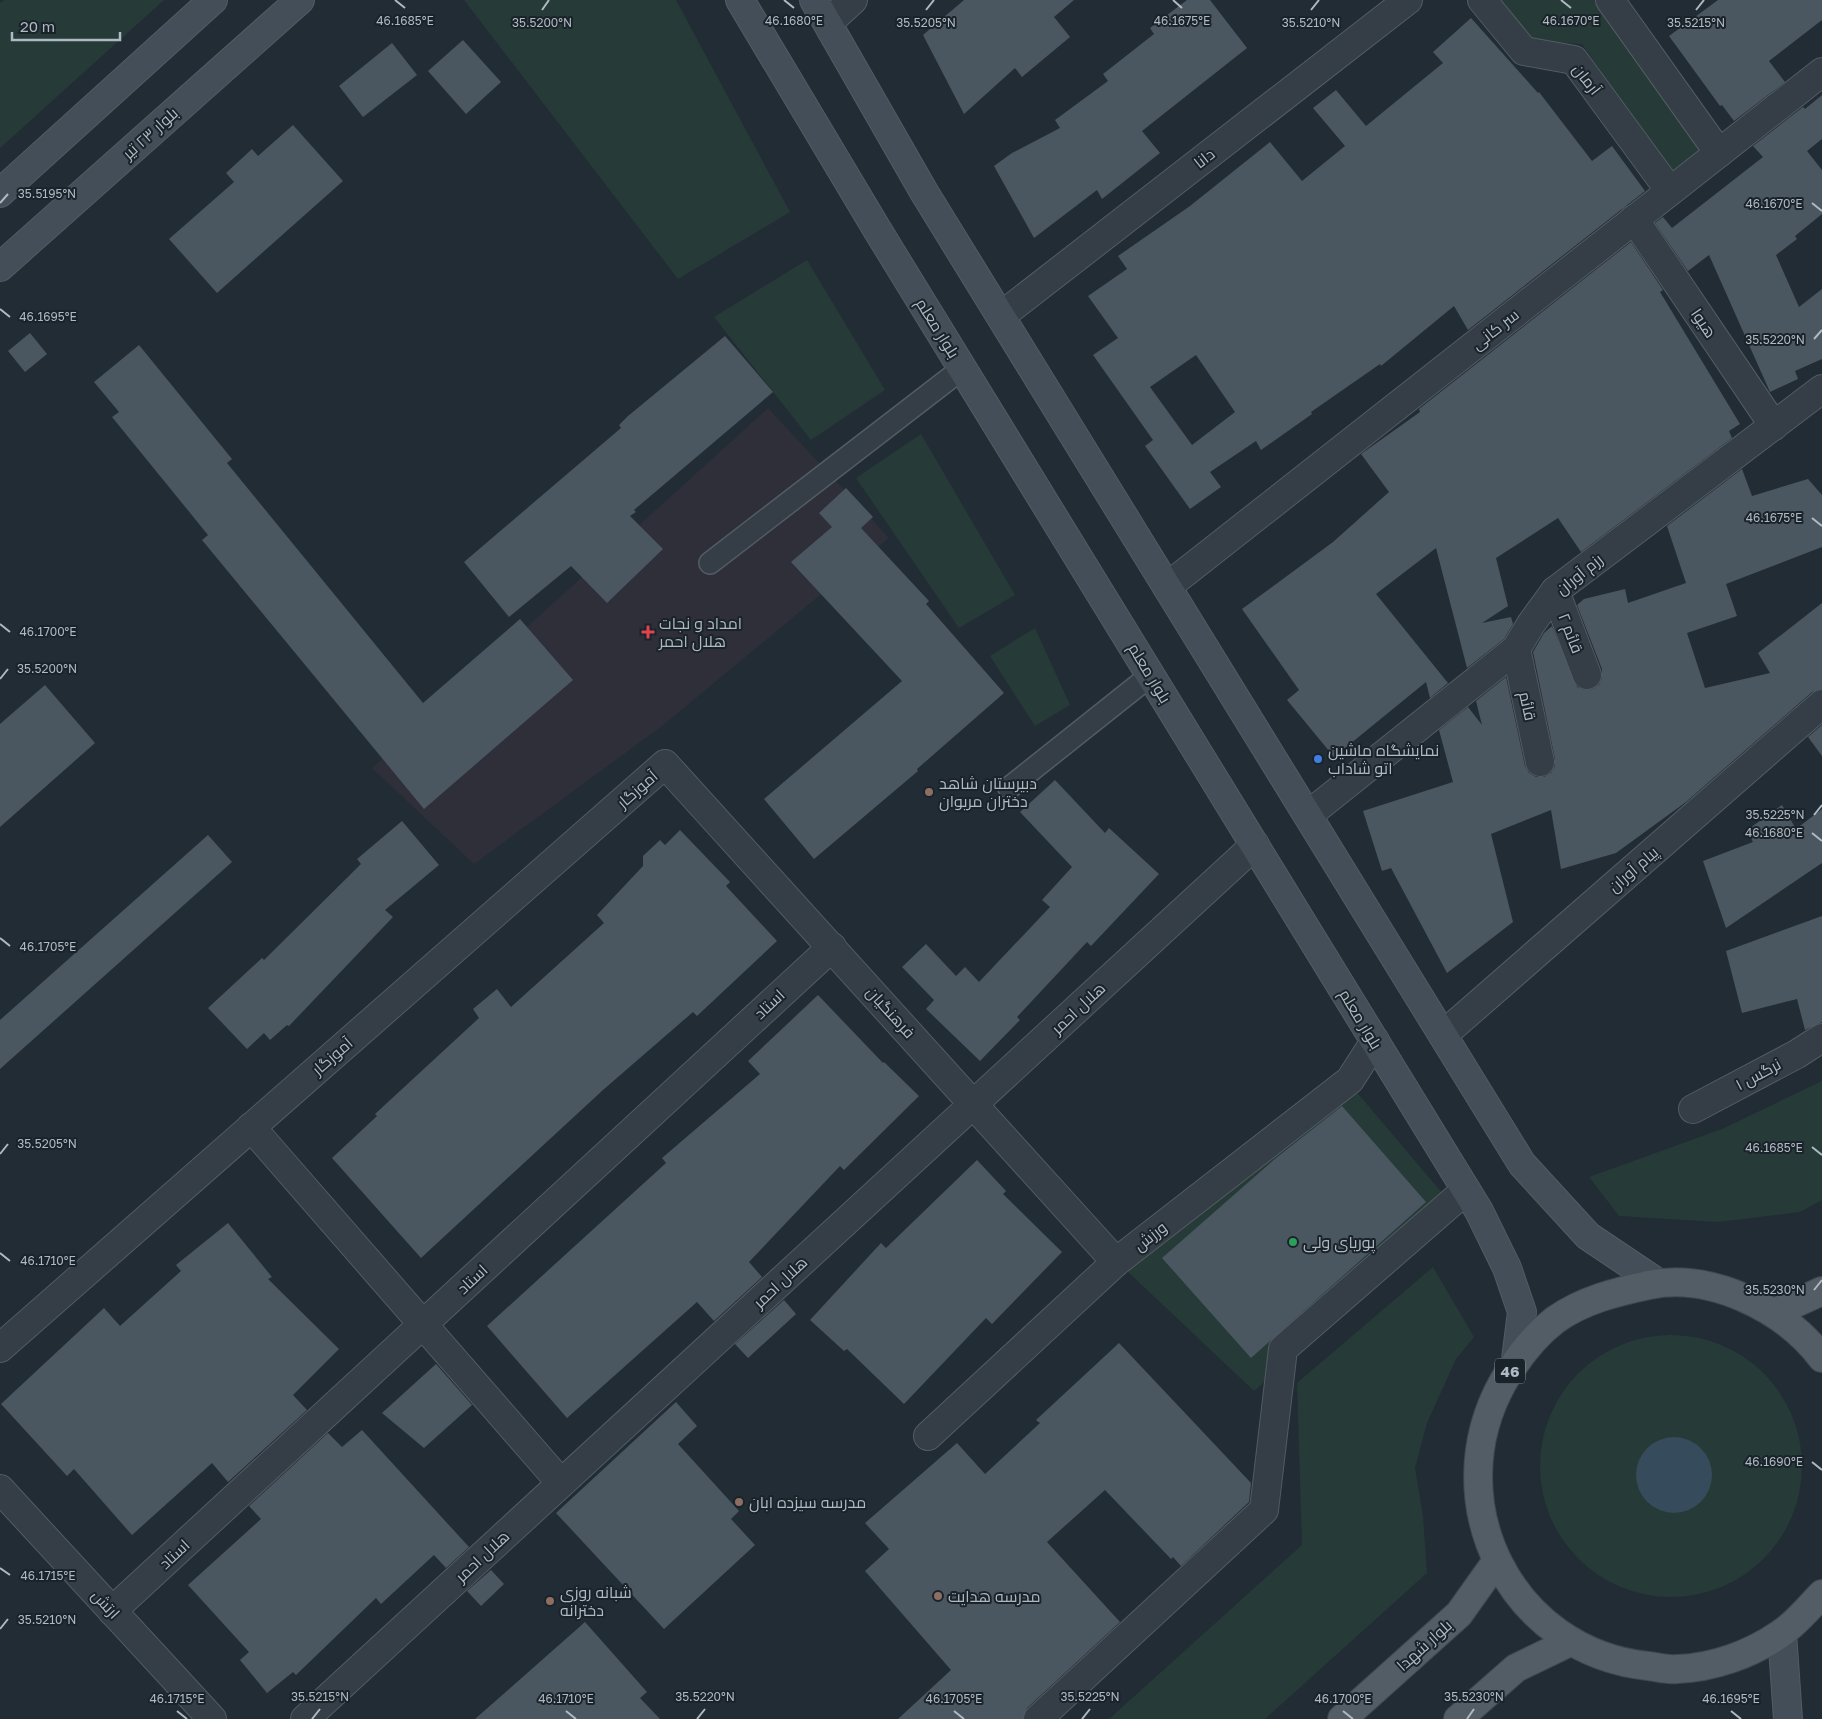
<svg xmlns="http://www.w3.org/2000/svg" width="1822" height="1719" font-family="'Golos Text',Cairo,sans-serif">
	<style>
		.medical { fill: #2f2f3a }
		.green { fill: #263a38 }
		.water { fill: #364b5b }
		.building { fill: #4a5761; fill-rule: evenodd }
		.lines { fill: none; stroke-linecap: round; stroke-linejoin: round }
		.service-casing { stroke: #525c63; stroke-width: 24 }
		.minor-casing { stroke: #525c63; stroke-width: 30 }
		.tertiary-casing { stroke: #525c63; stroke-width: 30 }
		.secondary-casing { stroke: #525c63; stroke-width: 30 }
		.primary-casing { stroke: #3e474f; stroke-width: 30 }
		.service { stroke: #353e46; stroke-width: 21 }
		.minor { stroke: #353e46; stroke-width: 28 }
		.tertiary { stroke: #353e46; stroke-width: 28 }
		.secondary { stroke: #434e58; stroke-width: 28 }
		.primary { stroke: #535d66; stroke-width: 28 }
		.ticks { fill: none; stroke: #afb9c2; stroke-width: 2 }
		.health-dot { fill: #e0444e; stroke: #1a232a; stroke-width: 2 }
		.shop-dot { fill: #3f7fe0; stroke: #1a232a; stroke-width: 2 }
		.education-dot { fill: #8d6e63; stroke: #1a232a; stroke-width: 2 }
		.leisure-dot { fill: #2e9e5b; stroke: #1a232a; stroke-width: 2 }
		.labels { text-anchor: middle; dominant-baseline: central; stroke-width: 4; stroke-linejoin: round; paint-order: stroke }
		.shield { fill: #1a232a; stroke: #828c94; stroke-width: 1 }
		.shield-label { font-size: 15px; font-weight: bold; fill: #afb9c2 }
		.street-label { font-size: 16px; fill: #afb9c2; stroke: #1a232a }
		.poi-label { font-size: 16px; fill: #afb9c2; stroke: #1a232a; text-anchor: start }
		.ticks-label { font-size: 12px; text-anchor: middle; fill: #afb9c2; stroke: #1a232a; stroke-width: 4; stroke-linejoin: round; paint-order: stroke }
	</style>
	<rect width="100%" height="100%" fill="#222c35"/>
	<path class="medical" d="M768 408 889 538 662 726 474 864 372 768Z"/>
	<g class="green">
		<path d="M4 0H164L0 148V3Z"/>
		<path d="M464 0H676L790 212 678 279Z"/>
		<path d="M1497 0H1600L1706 151 1672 176 1582 44 1527 41Z"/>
		<path d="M807 260 885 390 811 440 714 317Z"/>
		<path d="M921 434 1015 595 959 628 856 478Z"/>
		<path d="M1035 628 1070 705 1035 726 990 656Z"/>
		<path d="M1822 1081V1200L1800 1212 1718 1222 1619 1216 1589 1177 1722 1129Z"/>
		<path d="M1349 1083 1459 1213 1254 1391 1126 1270Z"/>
		<path d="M1433 1267 1474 1337 1456 1359 1427 1423 1415 1468 1423 1516 1427 1573 1265 1719H1109L1302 1545 1297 1383Z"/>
		<circle cx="1671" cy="1466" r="131"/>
	</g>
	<circle class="water" cx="1674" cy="1475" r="38"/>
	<g class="building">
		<path d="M964 0H1074L1054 17 1070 37 1022 77 1015 68 964 114 923 35Z"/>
		<path d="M1187 0H1210L1247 48 1142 131 1160 153 1102 199 1097 190 1034 238 994 166 1012 153 1060 128 1055 120 1108 81 1103 74 1154 34 1150 28Z"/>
		<path d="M1718 0H1822V20L1769 61 1785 82 1734 121 1722 105 1720 106 1669 36Z"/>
		<path d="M1471 18 1538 93 1539 92 1592 161 1612 146 1645 191 1468 330 1454 306 1381 366 1380 364 1311 412 1312 414 1261 450 1256 441 1210 472 1221 487 1190 509 1145 446 1153 440 1093 355 1118 338 1088 296 1127 269 1118 256 1190 206 1270 142 1302 181 1345 146 1313 108 1336 90 1366 126 1443 63 1433 52ZM1196 355 1235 412 1192 445 1150 387Z"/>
		<path d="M463 40 501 82 466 114 428 71Z"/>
		<path d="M392 43 417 75 363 117 339 86Z"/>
		<path d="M1822 95V139L1807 151 1822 170V214L1795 236 1797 239 1776 255 1799 307 1822 289V359L1795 371 1798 379 1770 392 1709 255 1688 271 1655 223 1663 217 1672 228 1763 157 1753 146 1803 107 1805 109Z"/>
		<path d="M293 125 343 181 217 293 169 239 234 182 226 173 252 149 258 156Z"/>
		<path d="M1631 242 1663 290 1660 292 1740 424 1729 431 1732 438 1581 552 1558 518 1496 558 1508 606 1482 623 1511 617 1513 624 1504 639 1467 668 1436 548 1376 594 1448 683 1430 698 1426 682 1334 757 1287 700 1299 690 1242 609 1333 542 1389 492 1361 454 1420 412 1419 409Z"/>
		<path d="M30 333 47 354 25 372 8 351Z"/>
		<path d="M725 336 773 392 634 510 636 512 630 516 663 549 607 603 571 566 509 617 464 562 621 428 619 425 628 416Z"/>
		<path d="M139 345 232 459 227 463 423 703 520 619 573 680 424 809 202 540 208 535 112 417 119 412 94 382Z"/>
		<path d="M1742 469 1752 496 1808 479 1822 495V547L1726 584 1737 616 1687 633 1705 688 1770 673 1758 653 1822 603V689L1812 692 1686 802 1616 853 1561 869 1551 810 1491 834 1513 922 1447 973 1391 868 1382 871 1363 811 1453 782 1439 730 1468 707 1482 725 1476 701 1506 677 1525 766 1529 773 1536 777H1544L1551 773 1555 766V759L1533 652 1544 633 1552 626 1577 687 1585 690 1593 689 1599 685 1602 678V669L1577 605 1584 599 1625 589 1628 603 1686 583 1667 526Z"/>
		<path d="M846 488 873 517 861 528 929 601 926 604 1004 693 917 769 918 771 814 859 764 799 902 681 791 562 832 527 819 513Z"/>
		<path d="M45 685 95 743 0 827V724Z"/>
		<path d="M1822 725V756L1808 737Z"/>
		<path d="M1055 780 1105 833 1109 828 1159 874 1091 946 1087 942 1017 1017 1020 1020 980 1061 926 1009 934 1000 902 967 926 944 956 976 965 967 979 982 1050 907 1042 900 1072 867 1020 812Z"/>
		<path d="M1782 805 1796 829 1822 809V863L1726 928 1703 861 1753 842 1747 830Z"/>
		<path d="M402 821 439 865 385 910 393 917 289 1026 287 1025 270 1040 264 1033 247 1049 208 1008 262 958 264 960 361 864 357 859Z"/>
		<path d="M680 830 730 882 726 886 777 941 697 1016 693 1012 603 1090 421 1258 332 1158 377 1116 375 1114 479 1018 473 1009 497 989 511 1007 604 923 597 915 643 866V856L660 840 665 845Z"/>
		<path d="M208 835 232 862 0 1069V1020Z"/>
		<path d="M1822 916V1022L1805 1030 1797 999 1742 1013 1726 951Z"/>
		<path d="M818 995 883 1063 884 1062 919 1096 844 1170 840 1166 749 1262 762 1277 714 1321 697 1302 567 1418 487 1326 666 1163 662 1158 760 1074 748 1061Z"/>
		<path d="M1342 1106 1426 1202 1251 1358 1162 1258 1276 1158Z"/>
		<path d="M977 1160 1006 1191 1003 1194 1062 1252 992 1324 986 1318 904 1404 847 1349 844 1351 810 1320 881 1243 886 1248Z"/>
		<path d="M228 1223 272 1277 268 1279 339 1349 293 1395 307 1410 228 1482 212 1463 132 1535 74 1469 67 1476 1 1404 104 1308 120 1326 181 1271 176 1265Z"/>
		<path d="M784 1300 796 1314 748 1358 735 1344Z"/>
		<path d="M1119 1343 1251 1483 1249 1502 1181 1566 1173 1557 1171 1559 1105 1490 1047 1542 1120 1622 1027 1708 1023 1719H898L951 1670 865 1571 889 1549 865 1523 957 1443 985 1474 1040 1423 1036 1420Z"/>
		<path d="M436 1364 472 1405 424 1448 382 1413Z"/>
		<path d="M676 1402 697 1426 678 1444 739 1511 731 1519 755 1545 664 1629 556 1513Z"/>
		<path d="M362 1430 469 1547 446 1568 434 1555 381 1604 376 1598 296 1675 293 1672 267 1693 240 1660 249 1652 188 1585 261 1519 249 1506 328 1433 342 1447Z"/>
		<path d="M491 1570 504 1584 481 1606 467 1591Z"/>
		<path d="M585 1622 647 1692 640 1698 660 1719H475Z"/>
	</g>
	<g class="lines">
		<g class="service-casing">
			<g id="service">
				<path d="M710 563 963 368"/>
				<path d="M1009 788 1151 675"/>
			</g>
		</g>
		<g class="minor-casing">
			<g id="minor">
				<path d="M1482 0 1524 51 1574 60 1670 191"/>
				<path d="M1610 0 1719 153"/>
				<path d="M828 23 853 0"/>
				<path d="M1634 219 1774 426"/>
				<path d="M1001 316 1408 0"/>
				<path d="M1168 586 1822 72"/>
				<path d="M1555 591 1587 675"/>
				<path d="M1516 649 1540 762"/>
				<path d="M1308 815 1516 649 1531 624 1555 591 1822 389"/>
				<path d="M1443 1035 1822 704"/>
				<path d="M1693 1109 1797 1054 1822 1038"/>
				<path d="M251 1127 561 1483"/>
				<path d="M0 1348 665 764 1116 1262"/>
				<path d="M928 1436 1116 1262 1350 1080 1375 1041"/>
				<path d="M112 1611 832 947"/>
				<path d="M305 1719 1255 845"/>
				<path d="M1038 1719 1264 1510 1283 1349 1466 1190"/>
			</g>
		</g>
		<g class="tertiary-casing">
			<path id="tertiary" d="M0 1489 212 1719"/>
		</g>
		<g class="secondary-casing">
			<g id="secondary">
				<path d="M740 0 878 231 1479 1211 1507 1268 1522 1312 1516 1359"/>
				<path d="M814 0 924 192 1522 1164 1588 1236 1658 1283"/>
				<path d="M0 193 213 0"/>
				<path d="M0 267 300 0"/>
				<path d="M1782 1633 1788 1719"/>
			</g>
		</g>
		<g class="primary-casing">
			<g id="primary">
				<path d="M1774 1313 1822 1291"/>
				<path d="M1822 1358C1785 1309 1711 1272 1649 1285 1616 1292 1583 1300 1555 1320 1534 1336 1516 1360 1503 1382 1436 1502 1511 1652 1648 1666 1657 1667 1668 1670 1677 1669 1713 1668 1751 1654 1780 1634 1796 1624 1809 1607 1822 1594"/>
				<path d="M1342 1719 1459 1614 1496 1562"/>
				<path d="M1458 1719 1516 1668 1570 1642"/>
			</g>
		</g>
		<use href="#service" class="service"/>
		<use href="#minor" class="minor"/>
		<use href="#tertiary" class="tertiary"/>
		<use href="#secondary" class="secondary"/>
		<use href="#primary" class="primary"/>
	</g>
	<path class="ticks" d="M395 0 405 8M784 0 794 8M1173 0 1182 8M1561 0 1571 8M542 10 549 0M926 10 934 0M1311 10 1319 0M1696 10 1704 0M0 203 8 194M1812 203 1822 211M0 309 10 317M1814 339 1822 330M1812 518 1822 526M0 624 10 632M0 679 8 669M1814 815 1822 805M1812 833 1822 841M0 938 10 946M1812 1147 1822 1155M0 1154 8 1144M0 1253 10 1261M1814 1290 1822 1280M1812 1462 1822 1470M0 1568 10 1575M0 1629 8 1619M177 1711 187 1719M566 1711 576 1719M954 1711 964 1719M1343 1711 1353 1719M1731 1711 1741 1719M312 1719 320 1709M697 1719 705 1709M1082 1719 1090 1709M1467 1719 1474 1709"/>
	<path class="health-dot" d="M645.5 624.5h5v5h5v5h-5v5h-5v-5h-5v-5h5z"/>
	<circle class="shop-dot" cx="1318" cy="759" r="5"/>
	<g class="education-dot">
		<circle cx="929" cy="792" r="5"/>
		<circle cx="739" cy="1502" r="5"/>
		<circle cx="938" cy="1596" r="5"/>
		<circle cx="550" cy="1601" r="5"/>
	</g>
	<circle class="leisure-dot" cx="1293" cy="1242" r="5"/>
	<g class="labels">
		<rect class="shield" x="1495" y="1358.5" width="30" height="25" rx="4"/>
		<g class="shield-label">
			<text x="1510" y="1371">46</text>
		</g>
		<g class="street-label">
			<text transform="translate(1587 79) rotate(52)">آرمان</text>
			<text transform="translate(150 133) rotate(-42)">بلوار ۲۳ تیر</text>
			<text transform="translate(1204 158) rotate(-38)">دانا</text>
			<text transform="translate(1704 323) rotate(56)">هیوا</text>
			<text transform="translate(938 328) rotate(58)">بلوار معلم</text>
			<text transform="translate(1495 329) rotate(-38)">سر کانی</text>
			<text transform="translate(1579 574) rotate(-39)">رزم آوران</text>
			<text transform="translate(1571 633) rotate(69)">قائم ۲</text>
			<text transform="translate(1150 673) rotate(59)">بلوار معلم</text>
			<text transform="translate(1528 706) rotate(78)">قائم</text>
			<text transform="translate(637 789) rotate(-41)">آموزگار</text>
			<text transform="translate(1633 869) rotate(-41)">پیام آوران</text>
			<text transform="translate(769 1004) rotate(-43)">استاد</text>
			<text transform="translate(1078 1008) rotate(-43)">هلال احمر</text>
			<text transform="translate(891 1012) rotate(48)">فرهنگیان</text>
			<text transform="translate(1361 1019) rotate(59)">بلوار معلم</text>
			<text transform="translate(332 1056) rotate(-41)">آموزگار</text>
			<text transform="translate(1758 1074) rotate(-28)">نرگس ۱</text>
			<text transform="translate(1150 1236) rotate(-38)">ورزش</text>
			<text transform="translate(472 1279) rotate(-43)">استاد</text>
			<text transform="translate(780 1282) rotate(-43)">هلال احمر</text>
			<text transform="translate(174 1554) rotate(-43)">استاد</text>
			<text transform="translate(482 1556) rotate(-43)">هلال احمر</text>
			<text transform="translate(106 1604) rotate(47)">ارتش</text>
			<text transform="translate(1424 1645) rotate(-42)">بلوار شهدا</text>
		</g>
		<g class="poi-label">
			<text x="659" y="623">امداد و نجات<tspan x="659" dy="18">هلال احمر</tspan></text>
			<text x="1328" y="750">نمایشگاه ماشین<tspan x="1328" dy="18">اتو شاداب</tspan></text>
			<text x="939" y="783">دبیرستان شاهد<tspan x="939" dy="18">دختران مریوان</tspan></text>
			<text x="1303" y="1242">پوریای ولی</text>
			<text x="749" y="1502">مدرسه سیزده ابان</text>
			<text x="560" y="1592">شبانه روزی<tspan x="560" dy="18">دخترانه</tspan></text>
			<text x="948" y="1596">مدرسه هدایت</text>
		</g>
	</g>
	<g class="ticks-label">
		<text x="1571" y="25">46.1670°E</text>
		<text x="405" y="25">46.1685°E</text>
		<text x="794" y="25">46.1680°E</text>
		<text x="1182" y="25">46.1675°E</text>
		<text x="542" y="27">35.5200°N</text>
		<text x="926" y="27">35.5205°N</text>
		<text x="1311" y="27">35.5210°N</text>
		<text x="1696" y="27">35.5215°N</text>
		<text x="47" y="198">35.5195°N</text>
		<text x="1774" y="208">46.1670°E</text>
		<text x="48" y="321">46.1695°E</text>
		<text x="1775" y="344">35.5220°N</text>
		<text x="1774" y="522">46.1675°E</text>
		<text x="48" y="636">46.1700°E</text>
		<text x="47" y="673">35.5200°N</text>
		<text x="1775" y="819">35.5225°N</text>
		<text x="1774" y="837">46.1680°E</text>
		<text x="48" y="951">46.1705°E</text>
		<text x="47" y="1148">35.5205°N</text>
		<text x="1774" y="1152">46.1685°E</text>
		<text x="48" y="1265">46.1710°E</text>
		<text x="1775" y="1294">35.5230°N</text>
		<text x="1774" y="1466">46.1690°E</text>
		<text x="48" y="1580">46.1715°E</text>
		<text x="47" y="1624">35.5210°N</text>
		<text x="320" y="1701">35.5215°N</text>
		<text x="705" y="1701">35.5220°N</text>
		<text x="1090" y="1701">35.5225°N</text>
		<text x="1474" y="1701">35.5230°N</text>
		<text x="177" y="1703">46.1715°E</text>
		<text x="566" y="1703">46.1710°E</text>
		<text x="954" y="1703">46.1705°E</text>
		<text x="1343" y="1703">46.1700°E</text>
		<text x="1731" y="1703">46.1695°E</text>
	</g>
	<path d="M12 32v8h108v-8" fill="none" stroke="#afb9c2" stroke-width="2.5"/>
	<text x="20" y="32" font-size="15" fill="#afb9c2" stroke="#1a232a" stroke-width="4" paint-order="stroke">20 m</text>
</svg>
